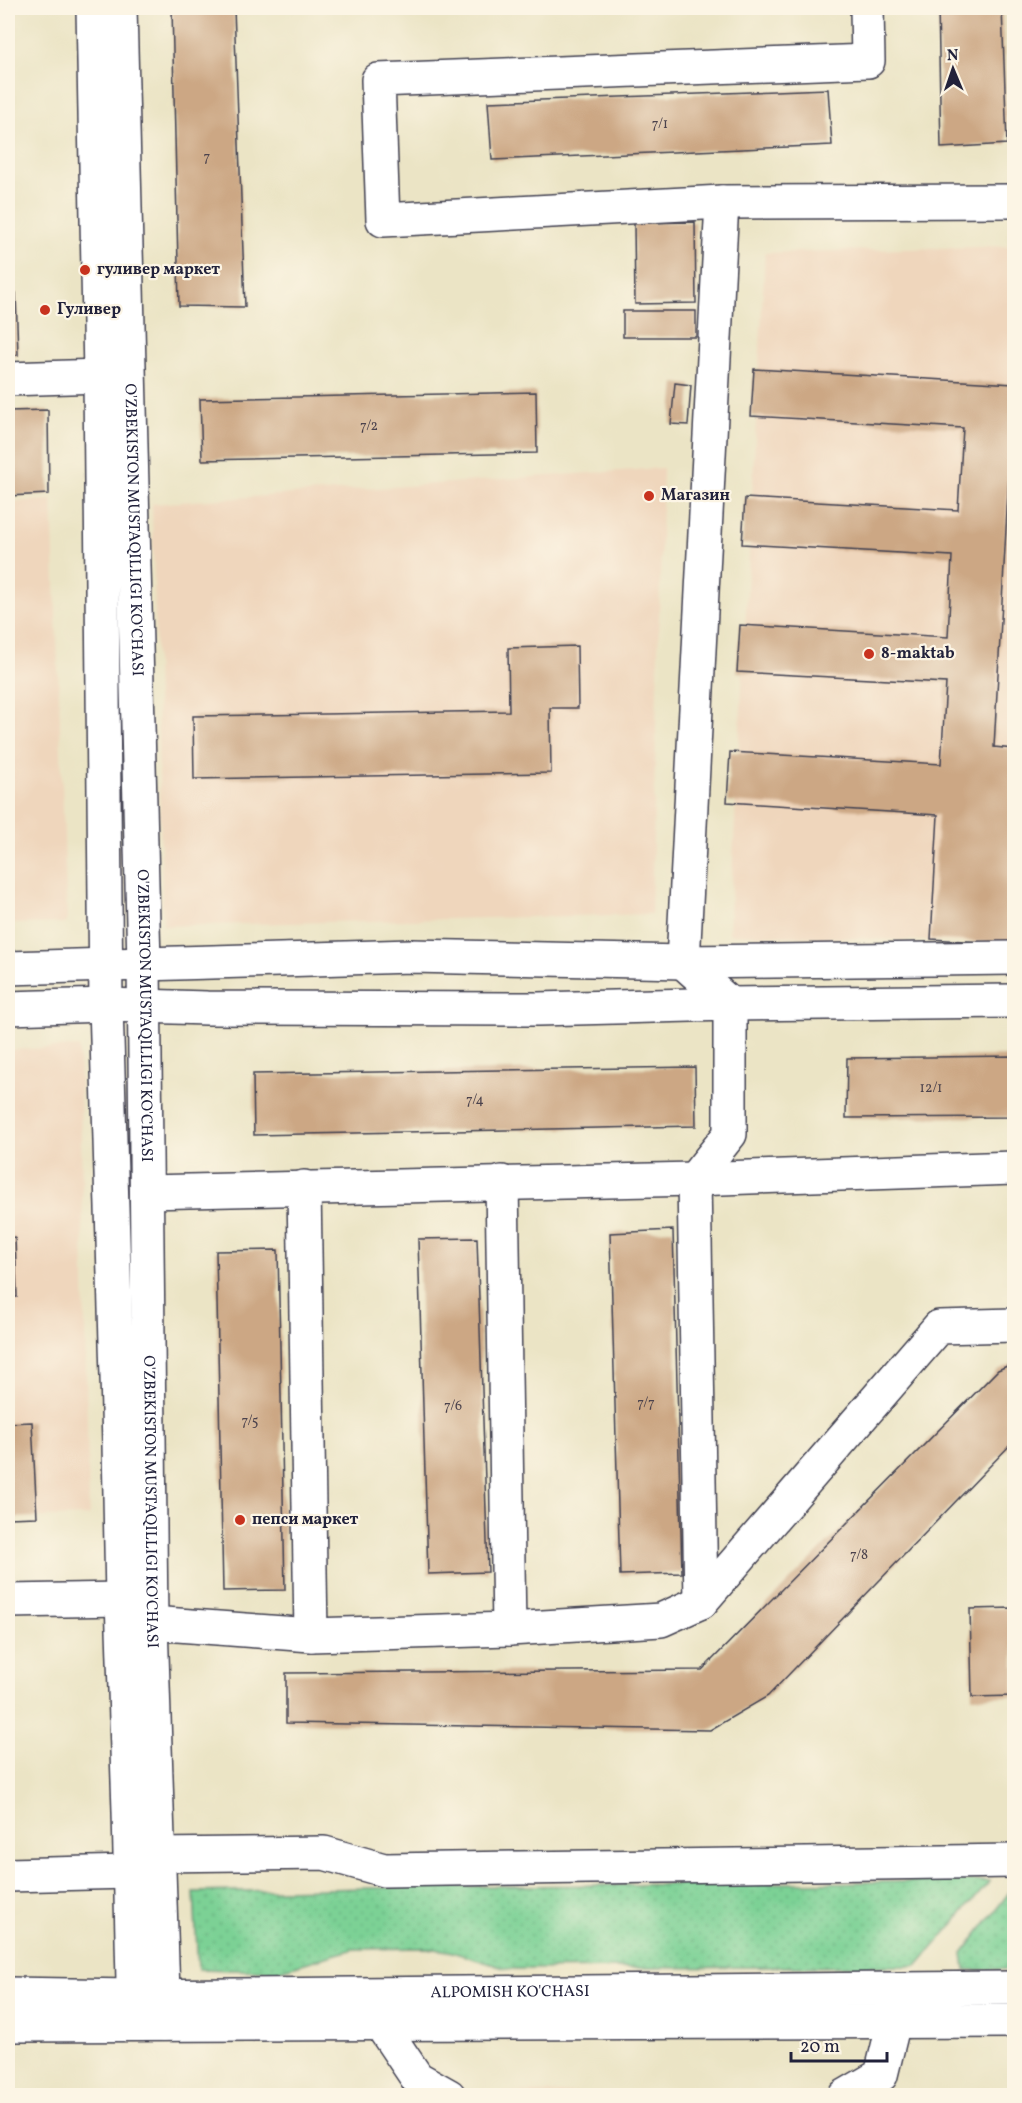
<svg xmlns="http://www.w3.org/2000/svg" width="1022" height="2103" font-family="Vollkorn,serif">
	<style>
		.built { fill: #efd6bc }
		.grass { fill: url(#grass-dots); stroke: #4f7a68; stroke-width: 1.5 }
		.building { fill: #cca784 }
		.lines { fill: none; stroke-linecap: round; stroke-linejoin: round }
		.minor-casing { stroke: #403f50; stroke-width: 36 }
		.major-casing { stroke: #403f50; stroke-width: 36 }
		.minor { stroke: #fff; stroke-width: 33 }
		.major { stroke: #fff; stroke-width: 33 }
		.poi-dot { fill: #c8321e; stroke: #fcf5e5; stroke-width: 2 }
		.labels { text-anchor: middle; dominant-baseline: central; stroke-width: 4.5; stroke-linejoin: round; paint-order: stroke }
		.number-label { font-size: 14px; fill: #4c434d }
		.poi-label { font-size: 16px; font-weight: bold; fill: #22223b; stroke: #fcf5e5; text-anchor: start }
		.street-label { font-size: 16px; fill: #22223b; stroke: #fcf5e5 }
	</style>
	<defs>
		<pattern id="grass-dots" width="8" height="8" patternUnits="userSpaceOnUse" patternTransform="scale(1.5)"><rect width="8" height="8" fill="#7cd195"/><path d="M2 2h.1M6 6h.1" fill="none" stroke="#6bb381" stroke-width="1.8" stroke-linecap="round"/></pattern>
	</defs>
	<rect width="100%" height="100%" fill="#fcf5e5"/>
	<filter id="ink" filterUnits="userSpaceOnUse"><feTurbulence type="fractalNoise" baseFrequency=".0167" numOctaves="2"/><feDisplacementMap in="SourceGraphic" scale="12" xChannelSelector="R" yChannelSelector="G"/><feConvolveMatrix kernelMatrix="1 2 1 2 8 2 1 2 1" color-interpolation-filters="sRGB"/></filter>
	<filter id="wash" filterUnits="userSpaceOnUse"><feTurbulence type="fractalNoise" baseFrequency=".008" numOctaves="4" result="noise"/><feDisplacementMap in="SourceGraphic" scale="24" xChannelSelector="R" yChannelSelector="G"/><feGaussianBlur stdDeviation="1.35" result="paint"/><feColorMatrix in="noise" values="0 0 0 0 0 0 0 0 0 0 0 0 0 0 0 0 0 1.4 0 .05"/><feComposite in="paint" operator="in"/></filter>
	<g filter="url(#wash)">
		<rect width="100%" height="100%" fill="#ebe4c5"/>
		<g class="built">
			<path d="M1014 246V944L729 934 765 253Z"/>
			<path d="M663 468 651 914 163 926 152 504Z"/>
			<path d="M52 500 67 923 8 924V502Z"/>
			<path d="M79 1047 89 1516 8 1518V1050Z"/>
			<path d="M224 2092 1014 2094V2096H224Z"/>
		</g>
		<g class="grass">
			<path d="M990 1881 917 1966 507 1969 449 1951 426 1948 354 1949 277 1971 198 1969 194 1892 414 1887Z"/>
			<path d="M1014 1886V1969L965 1970 963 1953Z"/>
		</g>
		<g id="blocks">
			<g class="building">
				<path d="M172 8H234L245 307 179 306Z"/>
				<path d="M938 8H1002L1007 144 941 148Z"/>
				<path d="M828 89 832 145 492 160 488 102Z"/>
				<path d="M695 222 696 303 635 304 634 223Z"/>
				<path d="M8 293H16L18 355H8Z"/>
				<rect x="623" y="311" width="73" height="26"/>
				<path d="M754 369 1014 384 994 747 1014 749V944L931 939 938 815 727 802 730 752 941 764 946 683 737 672 740 625 948 637 952 556 742 544 745 498 958 510 963 428 751 416Z"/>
				<path d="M675 383 691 385 688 425 671 424Z"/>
				<path d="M536 392 537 453 202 460 200 399Z"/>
				<path d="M48 410 49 494 8 496V411Z"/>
				<path d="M577 646 578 708H550L551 773 194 779 193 716 509 711 508 648Z"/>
				<path d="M1014 1056V1117L846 1118 847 1058Z"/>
				<path d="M695 1067 696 1126 254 1135 253 1074Z"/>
				<path d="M673 1230 682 1573 620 1575 610 1233Z"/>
				<path d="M15 1237 17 1297 8 1298V1238Z"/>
				<path d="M477 1238 488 1572 428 1574 418 1239Z"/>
				<path d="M278 1250 285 1590 223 1591 216 1251Z"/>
				<path d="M1014 1363V1441L768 1696 710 1730 286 1723V1673L702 1670 998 1370Z"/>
				<path d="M32 1422 37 1517 8 1518V1423Z"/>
				<path d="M1014 1608V1696L972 1697 970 1609Z"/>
			</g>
		</g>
	</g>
	<g filter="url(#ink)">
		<use href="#blocks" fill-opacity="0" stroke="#403f50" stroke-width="1.5"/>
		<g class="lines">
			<g class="minor-casing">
				<g id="minor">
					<path d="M93 8 100 376 106 1005 119 1444 122 1599 129 1811 134 2024"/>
					<path id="s1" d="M120 8 144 964 151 1623 164 2024"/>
					<path d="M867 8 868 61 378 80 383 220 722 202 1014 201"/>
					<path d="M8 379 100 376"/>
					<path d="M8 968 411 956 683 962 1014 958"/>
					<path d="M8 1008 106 1005 207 1008 538 1009 730 1004 1014 1001"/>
					<path d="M502 1182 509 1629"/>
					<path d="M304 1187 311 1635"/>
					<path d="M147 1192 694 1179 1014 1168"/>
					<path d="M8 1601 122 1599"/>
					<path d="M701 1602 694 1179 730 1134V1004L683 962 722 202"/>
					<path d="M151 1623 311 1635 509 1629 661 1620 701 1602 939 1327 1014 1325"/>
					<path d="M158 1855 324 1853 384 1870 1014 1861"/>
					<path d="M8 1875 130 1872"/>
					<path d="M380 2023 417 2078 449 2096"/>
					<path d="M845 2096 881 2075 894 2022"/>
				</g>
			</g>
			<g class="major-casing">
				<g id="major">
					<path id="s2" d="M8 1994 133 1996 1014 1988"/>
					<path d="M8 2025 1014 2021"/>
				</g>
			</g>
			<use href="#minor" class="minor"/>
			<use href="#major" class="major"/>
		</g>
	</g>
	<g class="poi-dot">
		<circle cx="85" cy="270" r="6"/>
		<circle cx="45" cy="310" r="6"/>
		<circle cx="649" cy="496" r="6"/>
		<circle cx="869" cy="654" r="6"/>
		<circle cx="240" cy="1520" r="6"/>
	</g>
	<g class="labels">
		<g class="number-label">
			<text x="660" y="124">7/1</text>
			<text x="207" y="157">7</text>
			<text x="369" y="426">7/2</text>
			<text x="931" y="1088">12/1</text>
			<text x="475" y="1100">7/4</text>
			<text x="646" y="1403">7/7</text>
			<text x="453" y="1406">7/6</text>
			<text x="250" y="1421">7/5</text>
			<text x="859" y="1555">7/8</text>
		</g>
		<g class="poi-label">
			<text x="97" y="270">гуливер маркет</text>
			<text x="57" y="310">Гуливер</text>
			<text x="661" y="496">Магазин</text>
			<text x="881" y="654">8-maktab</text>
			<text x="252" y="1520">пепси маркет</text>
		</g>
		<g class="street-label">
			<text stroke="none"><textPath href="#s1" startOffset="522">O'ZBEKISTON MUSTAQILLIGI KO'CHASI</textPath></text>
			<text stroke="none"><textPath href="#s1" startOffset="1008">O'ZBEKISTON MUSTAQILLIGI KO'CHASI</textPath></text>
			<text stroke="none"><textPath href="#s1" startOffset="1494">O'ZBEKISTON MUSTAQILLIGI KO'CHASI</textPath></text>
			<text stroke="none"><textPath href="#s2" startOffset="502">ALPOMISH KO'CHASI</textPath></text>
		</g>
	</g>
	<rect width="1022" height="2103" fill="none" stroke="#fcf5e5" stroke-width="30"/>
	<g transform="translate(953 69) rotate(358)" stroke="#fcf5e5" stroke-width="4.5" paint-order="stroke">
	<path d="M0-4.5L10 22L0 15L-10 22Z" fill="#22223b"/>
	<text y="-9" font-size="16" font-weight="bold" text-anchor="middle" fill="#22223b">N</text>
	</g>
	<path d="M791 2052v9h96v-9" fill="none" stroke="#22223b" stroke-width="3"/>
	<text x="800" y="2052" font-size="18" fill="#22223b" stroke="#fcf5e5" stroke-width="4.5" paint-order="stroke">20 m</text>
</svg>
